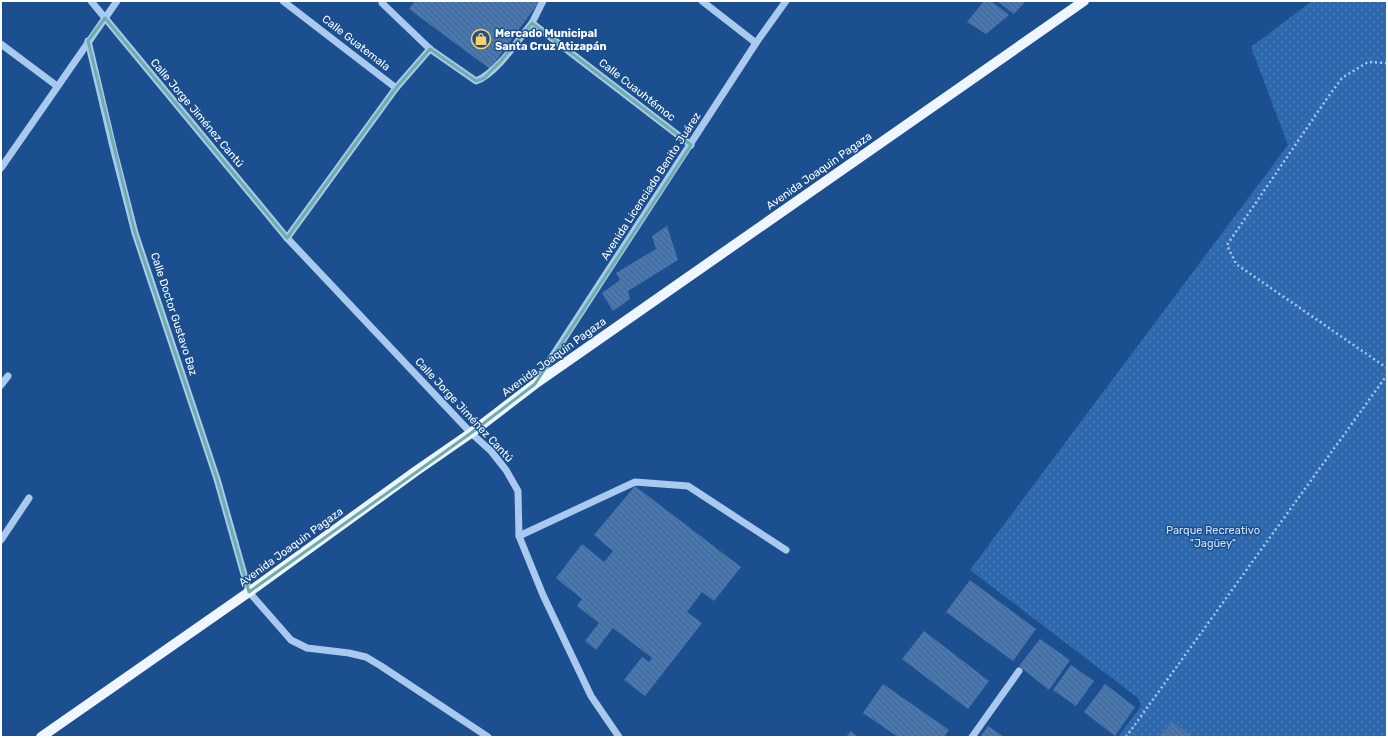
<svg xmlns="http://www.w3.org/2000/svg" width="1388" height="738" font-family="Rubik,sans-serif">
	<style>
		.park { fill: url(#park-dots) }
		.building { fill: url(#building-back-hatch) }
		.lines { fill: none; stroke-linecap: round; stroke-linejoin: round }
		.path { stroke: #a9c9ee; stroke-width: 2.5; stroke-dasharray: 2 3; stroke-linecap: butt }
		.minor { stroke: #a9c9ee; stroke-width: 7 }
		.major { stroke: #f0f6ff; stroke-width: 10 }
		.marked { fill: none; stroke: #6fada8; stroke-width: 3; stroke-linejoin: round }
		.labels { text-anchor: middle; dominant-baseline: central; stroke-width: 3; stroke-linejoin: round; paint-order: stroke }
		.poi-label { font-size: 11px; font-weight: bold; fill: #fff; stroke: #1b4f8f; text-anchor: start }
		.street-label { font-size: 11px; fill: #fff; stroke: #1b4f8f }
		.park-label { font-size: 11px; fill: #cfe3fa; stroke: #1b4f8f }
	</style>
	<defs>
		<pattern id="park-dots" width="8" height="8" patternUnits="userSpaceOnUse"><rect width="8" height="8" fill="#2e69ad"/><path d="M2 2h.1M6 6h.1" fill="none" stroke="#4d80b9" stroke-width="1.8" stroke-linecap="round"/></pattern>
		<pattern id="building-back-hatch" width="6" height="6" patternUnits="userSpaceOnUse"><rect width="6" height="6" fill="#4478b7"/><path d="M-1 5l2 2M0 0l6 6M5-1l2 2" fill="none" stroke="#486282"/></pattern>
	</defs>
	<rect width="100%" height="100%" fill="#1b4f8f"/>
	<path class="park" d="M1312 1H1387V737H1118L1141 706 1138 698 970 570 1288 145 1251 47Z"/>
	<g class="building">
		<path d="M415 1H537L539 2 490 69 409 9Z"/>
		<path d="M984 1H991L1009 15 986 34 967 22Z"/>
		<path d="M997 1H1026L1014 14Z"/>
		<path d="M667 226 678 260 628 291 630 299 613 311 602 293 620 280 616 273 656 249 652 236Z"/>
		<path d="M635 486 741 567 714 601 702 592 687 612 702 623 645 696 624 680 642 657 649 662 652 658 613 628 596 650 585 641 599 623 577 606 582 599 556 578 582 544 604 562 613 551 594 535Z"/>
		<path d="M970 580 1036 629 1013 661 946 612Z"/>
		<path d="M924 631 989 681 968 709 902 659Z"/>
		<path d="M1040 639 1070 660 1049 690 1019 666Z"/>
		<path d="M1071 665 1094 681 1076 706 1053 690Z"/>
		<path d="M883 684 949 730 944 737H898L863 713Z"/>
		<path d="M1105 684 1135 707 1115 736 1084 712Z"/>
		<path d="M1172 722 1192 737H1159Z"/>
		<path d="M988 726 1004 737H980Z"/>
		<path d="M851 731 858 737H846Z"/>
	</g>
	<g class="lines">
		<g class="path">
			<path d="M1387 63 1368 62 1342 78 1328 97 1227 245 1236 264 1387 368"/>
			<path d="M1126 737 1387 375"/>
		</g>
		<g class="minor">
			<path d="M91 1 287 238 471 433 491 451 506 470 518 491 519 536 543 595 591 696 619 737"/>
			<path d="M283 1 396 88"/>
			<path d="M382 1V3L430 49 476 81C496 74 519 39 532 23"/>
			<path d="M543 1 532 23 691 145"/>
			<path d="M702 1 756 43"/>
			<path d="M88 41 113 147 135 233 217 479 249 592 291 640 307 648 349 653 366 657 381 666 488 737"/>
			<path d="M1 44 57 86"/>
			<path d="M1 168 117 1"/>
			<path d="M287 238 396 88 430 49"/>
			<path d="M537 380 756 43 786 1"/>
			<path d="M1 385 8 376"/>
			<path d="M519 536 635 482 688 486 786 550"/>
			<path d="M1 540 29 498"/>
			<path d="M972 737 1019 671"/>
		</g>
		<path class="major" d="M41 737 249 592 416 471 471 433 535 384 1084 1"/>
	</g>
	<path class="marked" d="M105 18 287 238 396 88 430 49 476 81 484 78 501 61 532 23 691 145 535 384 471 433 249 592 217 479 135 233 88 41Z"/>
	<defs>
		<g id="shop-ring" transform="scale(1)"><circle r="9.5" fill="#1b4f8f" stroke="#ffd166" stroke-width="1.5"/><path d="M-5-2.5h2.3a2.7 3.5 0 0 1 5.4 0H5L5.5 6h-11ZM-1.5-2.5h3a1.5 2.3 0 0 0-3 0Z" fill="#ffd166"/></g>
	</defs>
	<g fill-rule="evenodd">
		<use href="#shop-ring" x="481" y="39"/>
	</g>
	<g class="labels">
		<g class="poi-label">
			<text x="495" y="33">Mercado Municipal<tspan x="495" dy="13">Santa Cruz Atizapán</tspan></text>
		</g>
		<g class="street-label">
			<text transform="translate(356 43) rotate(38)">Calle Guatemala</text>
			<text transform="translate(637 90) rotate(38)">Calle Cuauhtémoc</text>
			<text transform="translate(197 113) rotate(50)">Calle Jorge Jiménez Cantú</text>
			<text transform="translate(819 171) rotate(-35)">Avenida Joaquin Pagaza</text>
			<text transform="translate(651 186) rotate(-57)">Avenida Licenciado Benito Juárez</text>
			<text transform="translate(174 314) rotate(72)">Calle Doctor Gustavo Baz</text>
			<text transform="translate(554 357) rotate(-36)">Avenida Joaquin Pagaza</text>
			<text transform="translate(464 410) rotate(47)">Calle Jorge Jiménez Cantú</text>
			<text transform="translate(291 547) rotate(-36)">Avenida Joaquin Pagaza</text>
		</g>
		<g class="park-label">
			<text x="1213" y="530">Parque Recreativo<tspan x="1213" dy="13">"Jagüey"</tspan></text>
		</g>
	</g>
	<rect width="1388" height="738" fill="none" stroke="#ffffff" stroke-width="4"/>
</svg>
